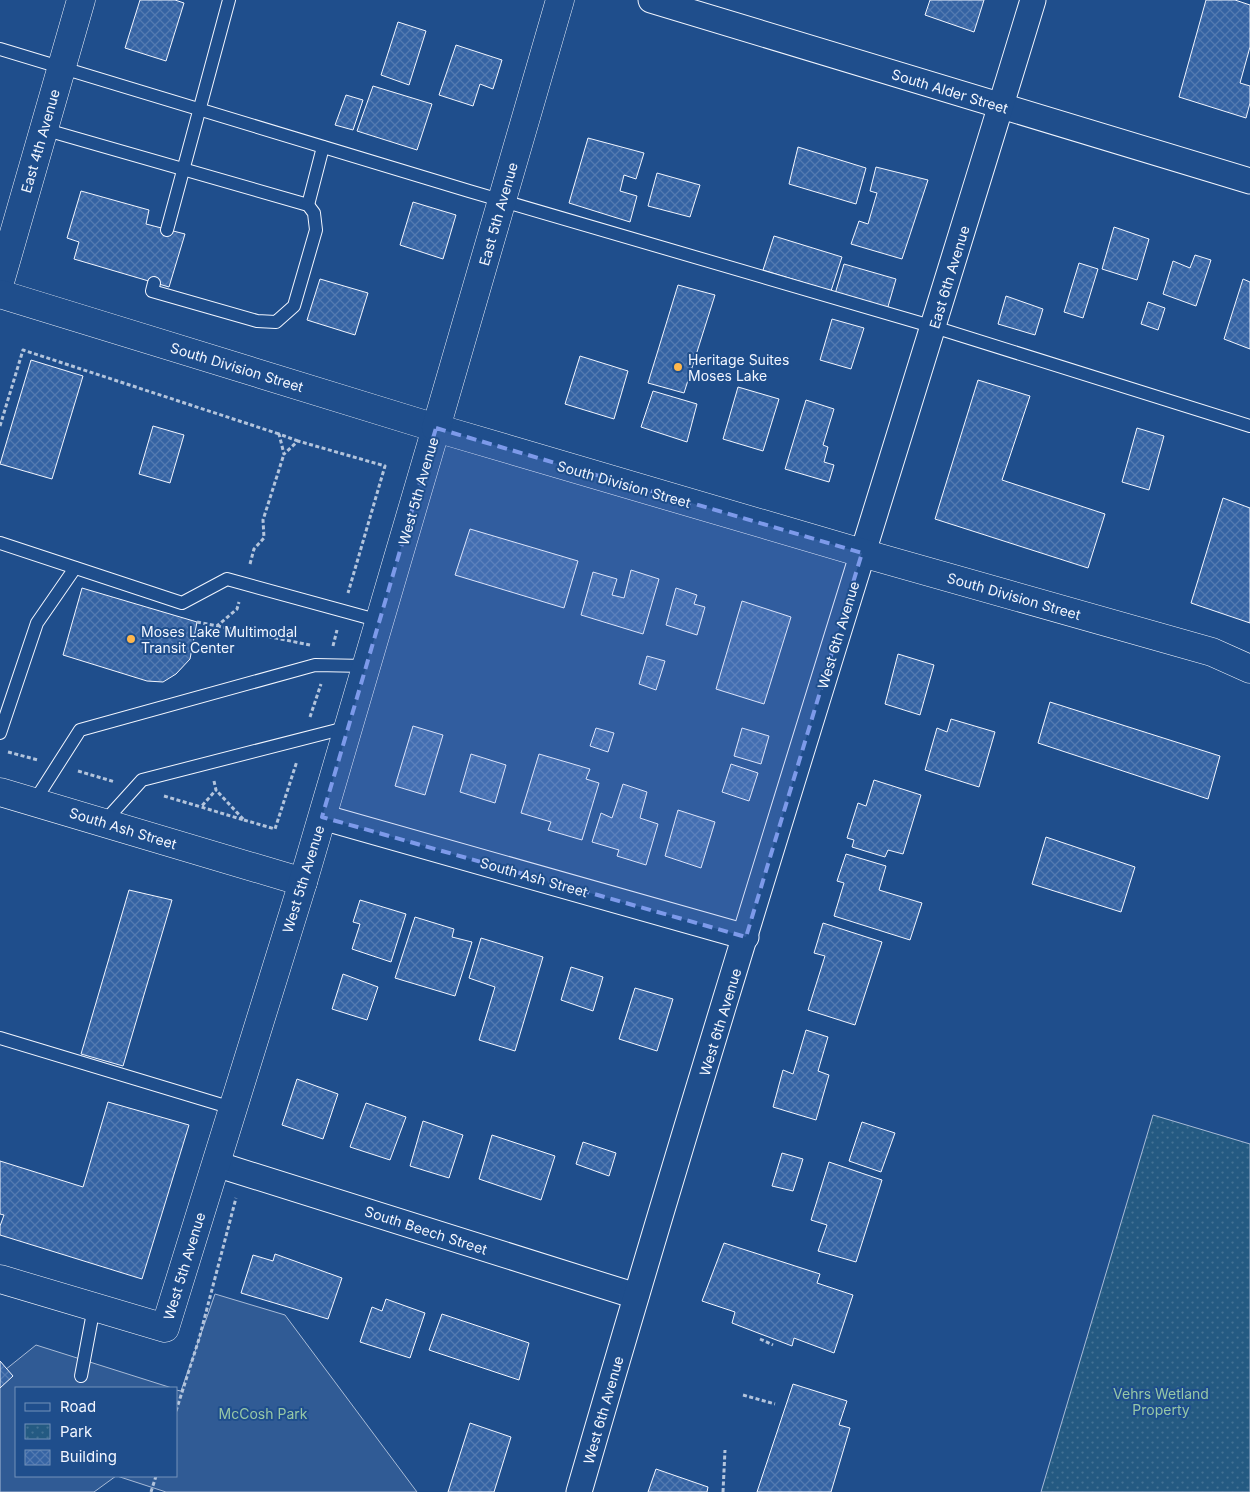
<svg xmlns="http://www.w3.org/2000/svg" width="1250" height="1492" font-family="Inter,sans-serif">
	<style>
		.park { fill: url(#park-dots); stroke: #a8bbd7 }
		.parking { fill: #305b95; stroke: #a8bbd7 }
		.building { fill: url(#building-cross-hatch); stroke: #f2f6ff }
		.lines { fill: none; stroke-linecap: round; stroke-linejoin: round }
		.service-casing { stroke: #f2f6ff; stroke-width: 14 }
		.minor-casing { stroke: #f2f6ff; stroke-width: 27 }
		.tertiary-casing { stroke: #f2f6ff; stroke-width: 29 }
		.secondary-casing { stroke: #f2f6ff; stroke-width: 29 }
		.path { stroke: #b3c4dc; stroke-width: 3; stroke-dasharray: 4 2.5; stroke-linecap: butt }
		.service { stroke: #1f4e8c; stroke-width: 12 }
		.minor { stroke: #1f4e8c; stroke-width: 25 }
		.tertiary { stroke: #1f4e8c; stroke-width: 28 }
		.secondary { stroke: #1f4e8c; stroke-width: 28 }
		.marked { fill: #7d9aea; fill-opacity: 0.2; stroke: #7d9aea; stroke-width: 4; stroke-dasharray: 10 6; stroke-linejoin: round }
		.poi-dot { fill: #ffb74d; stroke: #1f4e8c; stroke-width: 2 }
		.labels { text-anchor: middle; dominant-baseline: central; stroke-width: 4; stroke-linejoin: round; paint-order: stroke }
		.street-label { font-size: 14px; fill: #f2f6ff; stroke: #1f4e8c }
		.poi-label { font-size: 14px; fill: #f2f6ff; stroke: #1f4e8c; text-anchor: start }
		.park-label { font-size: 14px; fill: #97c8a6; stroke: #1f4e8c }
	</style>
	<defs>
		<pattern id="park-dots" width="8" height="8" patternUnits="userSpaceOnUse" patternTransform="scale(1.25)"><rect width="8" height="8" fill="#245a82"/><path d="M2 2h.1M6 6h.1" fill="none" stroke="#447295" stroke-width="1.8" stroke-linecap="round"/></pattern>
		<pattern id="building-cross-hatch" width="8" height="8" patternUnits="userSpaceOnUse" patternTransform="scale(1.25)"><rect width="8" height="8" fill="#3563a3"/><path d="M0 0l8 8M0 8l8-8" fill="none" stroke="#537ab1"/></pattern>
	</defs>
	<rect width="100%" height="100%" fill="#1f4e8c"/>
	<path class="park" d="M1153 1115 1250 1144V1492H1041Z"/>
	<g class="parking">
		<path d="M215 1294 285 1315 417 1492H166L117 1476H176V1390L181 1391Z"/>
		<path d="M36 1345 172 1388H16V1476H116L94 1492H0V1374Z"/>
	</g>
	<g class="building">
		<path d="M140 0H175L184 3 166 61 125 48Z"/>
		<path d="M930 0H984L974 32 925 15Z"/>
		<path d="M1206 0H1235L1250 5V47L1240 83 1250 86V103L1246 118 1179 97Z"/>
		<path d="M398 22 426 31 409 85 381 75Z"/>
		<path d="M456 45 502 60 493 89 480 84 473 106 439 95Z"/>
		<path d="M373 86 432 104 417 150 357 131Z"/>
		<path d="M346 95 363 100 353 130 335 125Z"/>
		<path d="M588 138 644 153 636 179 624 175 620 191 637 196 630 222 569 203Z"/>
		<path d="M798 147 866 168 856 204 789 184Z"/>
		<path d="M876 167 928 180 902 259 851 244 859 221 868 224 877 193 870 191Z"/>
		<path d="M657 173 700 185 690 217 648 206Z"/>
		<path d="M81 191 149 210 146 224 185 234 169 287 74 259 79 242 67 238Z"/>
		<path d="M413 202 456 215 443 259 400 245Z"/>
		<path d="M1114 227 1149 239 1137 280 1102 269Z"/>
		<path d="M774 236 842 257 831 291 763 270Z"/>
		<path d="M1195 255 1211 260 1196 306 1163 294 1173 261 1190 268Z"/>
		<path d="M1079 263 1098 269 1083 318 1064 312Z"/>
		<path d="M844 264 896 279 887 310 835 294Z"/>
		<path d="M320 279 368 293 355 335 307 320Z"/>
		<path d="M1243 279 1250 282V349L1224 339Z"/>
		<path d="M678 285 715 295 684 393 648 383Z"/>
		<path d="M1006 296 1043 309 1035 335 998 324Z"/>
		<path d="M1148 302 1165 308 1158 330 1141 324Z"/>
		<path d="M832 319 864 328 851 369 820 360Z"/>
		<path d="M580 356 628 371 614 419 565 404Z"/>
		<path d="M31 360 83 376 52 479 0 464Z"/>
		<path d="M978 380 1030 396 1002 480 1105 514 1088 568 935 519Z"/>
		<path d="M738 387 779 399 763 451 723 439Z"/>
		<path d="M653 391 697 404 687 442 641 427Z"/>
		<path d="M806 400 834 409 823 445 828 447 824 462 834 465 829 482 785 469Z"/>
		<path d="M153 426 184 435 170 483 139 474Z"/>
		<path d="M1137 428 1164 436 1149 490 1122 482Z"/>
		<path d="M1223 498 1250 508V623L1191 603Z"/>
		<path d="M470 529 578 561 564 608 455 575Z"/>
		<path d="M631 570 659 579 643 634 581 615 593 572 617 579 612 595 624 598Z"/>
		<path d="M82 588 197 622 190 659 176 674 163 682 147 681 63 655Z"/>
		<path d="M676 588 697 595 694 604 705 607 697 635 666 625Z"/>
		<path d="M742 601 791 617 764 704 716 689Z"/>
		<path d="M898 654 934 665 920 715 885 704Z"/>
		<path d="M647 656 665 661 656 690 639 684Z"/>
		<path d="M1050 702 1220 756 1208 799 1038 743Z"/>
		<path d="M951 719 995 732 979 787 925 770 937 728 947 732Z"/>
		<path d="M413 726 443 735 425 795 395 786Z"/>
		<path d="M596 728 614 733 608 752 590 746Z"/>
		<path d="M742 728 769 736 761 764 734 756Z"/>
		<path d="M471 754 506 765 495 803 460 792Z"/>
		<path d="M539 754 590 769 586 779 599 783 582 840 548 830 551 822 521 813Z"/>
		<path d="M731 764 758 773 749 801 722 792Z"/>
		<path d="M874 780 921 795 903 854 888 850 885 857 852 847 854 840 847 838 858 803 866 806Z"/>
		<path d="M623 784 647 792 640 818 658 824 646 865 617 856 619 850 592 842 601 813 612 818Z"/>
		<path d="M678 810 715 822 701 868 665 856Z"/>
		<path d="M1046 837 1135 867 1121 912 1032 884Z"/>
		<path d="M846 854 886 866 879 890 922 903 910 940 834 916 844 883 837 881Z"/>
		<path d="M129 890 172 900 123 1066 81 1054Z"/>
		<path d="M360 900 406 914 391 962 352 949 360 924 353 922Z"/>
		<path d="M415 917 454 929 452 937 472 942 455 996 395 978Z"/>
		<path d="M823 923 882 942 855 1025 808 1010 825 956 814 953Z"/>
		<path d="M481 938 543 957 515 1051 479 1040 495 987 469 978Z"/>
		<path d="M571 967 603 977 593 1011 561 1000Z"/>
		<path d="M343 974 378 987 367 1020 332 1009Z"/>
		<path d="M635 988 673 999 657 1051 619 1039Z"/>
		<path d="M806 1030 828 1037 818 1071 829 1075 816 1120 773 1107 783 1070 793 1074Z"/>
		<path d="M297 1079 338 1094 323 1139 282 1125Z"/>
		<path d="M108 1102 189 1125 142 1279 0 1235V1226L4 1215 0 1214V1161L83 1187Z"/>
		<path d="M366 1103 406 1117 390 1160 350 1147Z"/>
		<path d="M423 1121 463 1135 449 1178 410 1166Z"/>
		<path d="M862 1122 895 1133 881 1172 849 1161Z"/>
		<path d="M492 1135 555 1156 541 1200 479 1179Z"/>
		<path d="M583 1142 616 1153 609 1176 576 1164Z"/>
		<path d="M782 1153 803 1159 793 1191 772 1186Z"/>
		<path d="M829 1162 882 1180 856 1262 818 1251 827 1225 811 1220Z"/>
		<path d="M724 1243 820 1274 817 1283 853 1295 834 1353 794 1338 792 1346 732 1323 735 1312 702 1301Z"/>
		<path d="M275 1254 342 1278 328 1319 241 1293 253 1255 273 1261Z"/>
		<path d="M386 1299 425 1313 410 1358 360 1342 372 1307 382 1311Z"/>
		<path d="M442 1314 529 1343 519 1380 429 1350Z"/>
		<path d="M0 1361 13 1376 0 1388Z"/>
		<path d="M793 1384 847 1401 839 1425 850 1428 831 1492H757Z"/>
		<path d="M470 1423 511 1437 494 1492H448Z"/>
		<path d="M656 1469 708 1487 707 1492H648Z"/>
	</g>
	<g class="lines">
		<g class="service-casing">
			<g id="service">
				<path d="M0 49 469 191 934 327 1250 426"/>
				<path d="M43 129 308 205 314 213 316 230 294 306 276 322 257 321 152 291 154 283"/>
				<path d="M308 205 323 147"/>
				<path d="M167 230 229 0"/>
				<path d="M0 543 182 603 227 579 380 621"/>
				<path d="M0 733 37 623 75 568"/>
				<path d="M34 802 80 730 315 665 366 666"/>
				<path d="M104 822 142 780 349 727"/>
				<path d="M0 1038 232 1108"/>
				<path d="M81 1376 94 1307"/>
			</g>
		</g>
		<g class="minor-casing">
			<g id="minor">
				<path d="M651 0 1250 181"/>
				<path d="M322 817 746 937"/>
				<path d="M216 1164 636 1296"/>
				<path d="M579 1492C723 993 882 497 1033 0"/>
			</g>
		</g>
		<g class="tertiary-casing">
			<g id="tertiary">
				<path d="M0 792 303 882"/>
				<path d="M0 1279 165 1328 303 882 436 428"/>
			</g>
		</g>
		<g class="secondary-casing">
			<g id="secondary">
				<path d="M0 282 81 0"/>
				<path d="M0 294 436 428 862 553 1212 652 1250 669"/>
				<path d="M436 428 560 0"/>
			</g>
		</g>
		<g class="path">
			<path d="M0 426 23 350 279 434"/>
			<path d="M298 441 279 434 284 454 298 441 385 466 348 593"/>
			<path d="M250 564 254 549 264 538 263 520 284 454"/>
			<path d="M197 622 217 626 237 609 239 602"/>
			<path d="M217 626 310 645"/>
			<path d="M333 646 337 630"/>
			<path d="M310 717 321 684"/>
			<path d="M8 752 38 760"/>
			<path d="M78 771 115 782"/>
			<path d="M214 781 216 790 201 807 244 820 216 790"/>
			<path d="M164 796 201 807"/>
			<path d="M244 820 275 829 297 761"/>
			<path d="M760 1339 773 1345"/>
			<path d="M743 1395 775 1404"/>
			<path d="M176 1411 199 1339 236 1198"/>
			<path d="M151 1492 156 1476"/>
			<path d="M723 1492 725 1450"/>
		</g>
		<use href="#service" class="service"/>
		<use href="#minor" class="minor"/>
		<use href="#tertiary" class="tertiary"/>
		<use href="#secondary" class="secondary"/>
	</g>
	<path class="marked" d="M436 428 862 553 746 937 322 817Z"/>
	<g class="poi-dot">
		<circle cx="678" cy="367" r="5"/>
		<circle cx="131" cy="639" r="5"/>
	</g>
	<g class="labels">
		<g class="street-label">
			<text transform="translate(950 91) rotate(17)">South Alder Street</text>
			<text transform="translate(40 141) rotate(-74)">East 4th Avenue</text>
			<text transform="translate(498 214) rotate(-74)">East 5th Avenue</text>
			<text transform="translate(949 277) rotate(-73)">East 6th Avenue</text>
			<text transform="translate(237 367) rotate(17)">South Division Street</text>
			<text transform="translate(624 484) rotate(16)">South Division Street</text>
			<text transform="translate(418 491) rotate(-74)">West 5th Avenue</text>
			<text transform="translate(1014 596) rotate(16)">South Division Street</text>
			<text transform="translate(838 635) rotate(-73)">West 6th Avenue</text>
			<text transform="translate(123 828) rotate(17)">South Ash Street</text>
			<text transform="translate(534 877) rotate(16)">South Ash Street</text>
			<text transform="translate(303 879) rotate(-73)">West 5th Avenue</text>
			<text transform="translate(720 1022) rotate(-73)">West 6th Avenue</text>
			<text transform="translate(426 1230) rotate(18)">South Beech Street</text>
			<text transform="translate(184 1266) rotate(-73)">West 5th Avenue</text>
			<text transform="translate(603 1410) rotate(-74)">West 6th Avenue</text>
		</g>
		<g class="poi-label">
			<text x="688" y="359">Heritage Suites<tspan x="688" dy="16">Moses Lake</tspan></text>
			<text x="141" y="631">Moses Lake Multimodal<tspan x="141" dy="16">Transit Center</tspan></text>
		</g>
		<g class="park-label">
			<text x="1161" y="1393">Vehrs Wetland<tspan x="1161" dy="16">Property</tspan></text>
			<text x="263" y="1413">McCosh Park</text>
		</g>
	</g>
	<rect x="15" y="1387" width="162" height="90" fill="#1f4e8c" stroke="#7391ba"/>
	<rect x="25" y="1403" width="25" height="8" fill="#1f4e8c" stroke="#7391ba"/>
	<text x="60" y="1412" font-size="15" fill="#f2f6ff">Road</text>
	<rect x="25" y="1424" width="25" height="15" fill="url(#park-dots)" stroke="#7391ba"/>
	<text x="60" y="1437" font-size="15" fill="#f2f6ff">Park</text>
	<rect x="25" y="1450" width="25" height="15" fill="url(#building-cross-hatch)" stroke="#7391ba"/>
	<text x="60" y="1462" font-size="15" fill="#f2f6ff">Building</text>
</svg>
